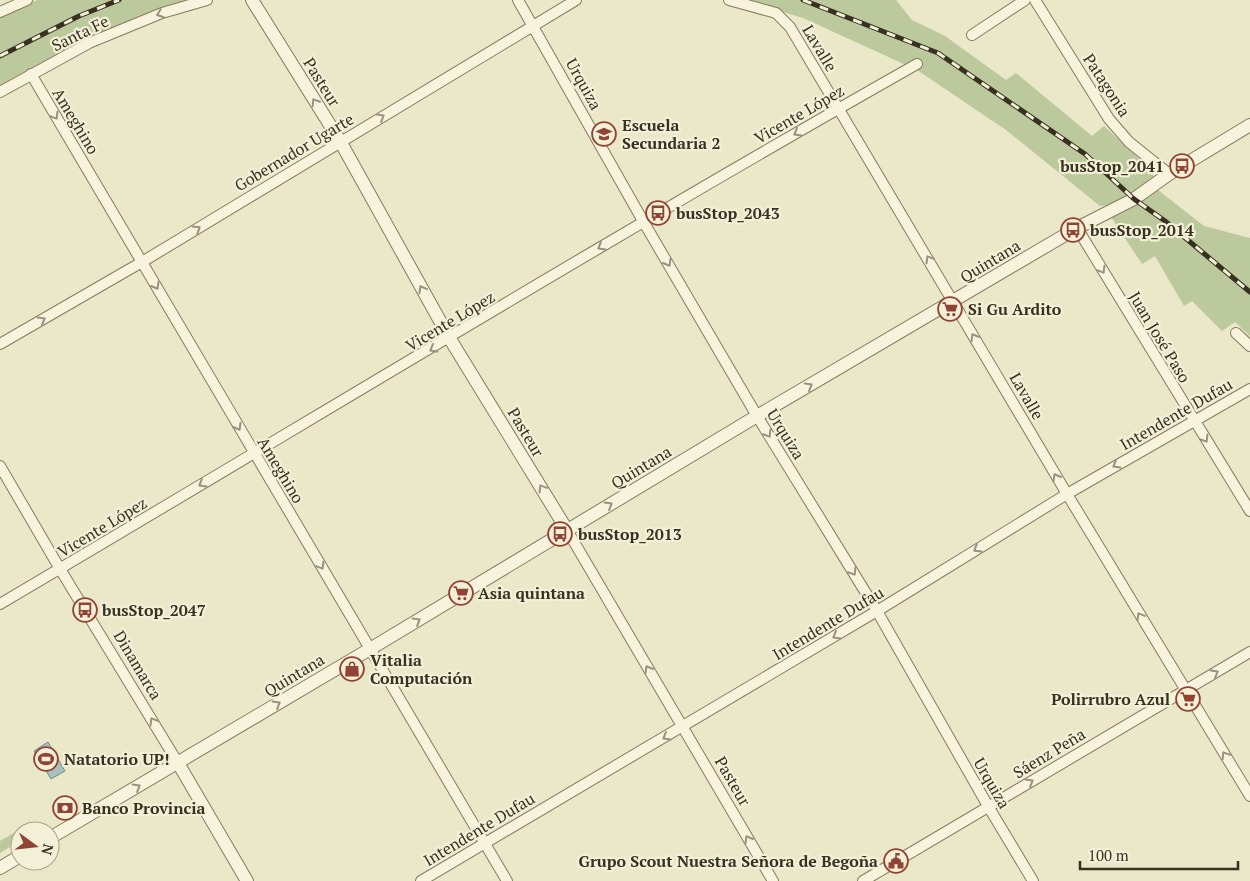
<svg xmlns="http://www.w3.org/2000/svg" width="1250" height="881" font-family="'PT Serif',serif">
	<style>
		.green { fill: #bcc99d }
		.water { fill: #a9c0bd; stroke: #708e8c }
		.lines { fill: none; stroke-linecap: round; stroke-linejoin: round }
		.minor-casing { stroke: #867b5f; stroke-width: 12 }
		.tertiary-casing { stroke: #867b5f; stroke-width: 14 }
		.minor { stroke: #f7f3dc; stroke-width: 10 }
		.tertiary { stroke: #f7f3dc; stroke-width: 12 }
		.rail-casing { stroke: #383021; stroke-width: 5 }
		.rail { stroke: #f3f0d8; stroke-width: 3; stroke-dasharray: 9; stroke-linecap: butt }
		.oneway { stroke: #98927e }
		.labels { text-anchor: middle; dominant-baseline: central; stroke-width: 4.5; stroke-linejoin: round; paint-order: stroke }
		.street-label { font-size: 16px; fill: #383021; stroke: #f3f0d8 }
		.poi-label { font-size: 16px; font-weight: bold; fill: #383021; stroke: #f3f0d8; text-anchor: start }
	</style>
	<rect width="100%" height="100%" fill="#ebe7c9"/>
	<g class="green">
		<path d="M37 0H187C122 25 58 49 0 88V17Z"/>
		<path d="M743 0H896L912 20 945 36 1006 80 1016 73 1092 136 1104 126 1148 167 1154 177 1151 183 1109 205 1100 206 1006 130 917 70 803 18Z"/>
		<path d="M1158 190 1204 226 1250 238V336L1235 322 1222 331 1192 301 1184 306 1155 256 1142 264 1111 217Z"/>
		<path d="M29 824 34 831H20V841L0 853V841Z"/>
	</g>
	<path class="water" d="M48 742 65 771 51 779 34 751Z"/>
	<g class="lines">
		<g class="minor-casing">
			<g id="minor">
				<path d="M518 0 643 221 757 416 877 611 988 806 1033 881"/>
				<path d="M729 0 776 13 790 27 1067 494 1250 796"/>
				<path d="M1035 0 1109 119 1129 142 1169 174"/>
				<path d="M0 12 27 0"/>
				<path d="M972 35 1025 0"/>
				<path d="M31 74 507 881"/>
				<path d="M0 92 89 43 162 13 207 0"/>
				<path d="M1077 228 1250 511"/>
				<path d="M1236 333 1250 346"/>
				<path d="M0 344 142 262 576 0"/>
				<path d="M0 466 60 569 178 763"/>
				<path d="M567 530 773 881"/>
				<path d="M0 604C305 424 608 239 917 64"/>
				<path d="M421 881 877 611 1067 494 1250 389"/>
				<path d="M863 881 1250 652"/>
			</g>
		</g>
		<g class="tertiary-casing">
			<g id="tertiary">
				<path d="M252 0 340 141 450 339 567 530"/>
				<path d="M178 763 247 881"/>
				<path d="M50 838 370 649 757 416 1077 228 1134 199 1169 174 1250 125"/>
				<path d="M0 868 20 856"/>
			</g>
		</g>
		<use href="#minor" class="minor"/>
		<use href="#tertiary" class="tertiary"/>
		<g class="rail-casing">
			<g id="rail">
				<path d="M803 0 938 53 1085 154 1134 199 1165 221 1250 292"/>
				<path d="M0 56 79 16 119 0"/>
			</g>
		</g>
		<use href="#rail" class="rail"/>
	</g>
	<defs><path id="oneway-chevron" d="M-2-3.5L2.5 0L-2 3.5" fill="none" stroke-width="1.6" stroke-linecap="round" stroke-linejoin="round" transform="scale(1.25)"/></defs>
	<g class="oneway">
		<use href="#oneway-chevron" transform="translate(160 14) rotate(160)"/>
		<use href="#oneway-chevron" transform="translate(315 102) rotate(-122)"/>
		<use href="#oneway-chevron" transform="translate(55 116) rotate(59)"/>
		<use href="#oneway-chevron" transform="translate(381 117) rotate(-31)"/>
		<use href="#oneway-chevron" transform="translate(797 133) rotate(150)"/>
		<use href="#oneway-chevron" transform="translate(197 229) rotate(-32)"/>
		<use href="#oneway-chevron" transform="translate(601 247) rotate(149)"/>
		<use href="#oneway-chevron" transform="translate(929 259) rotate(-121)"/>
		<use href="#oneway-chevron" transform="translate(668 263) rotate(60)"/>
		<use href="#oneway-chevron" transform="translate(1102 270) rotate(59)"/>
		<use href="#oneway-chevron" transform="translate(156 286) rotate(60)"/>
		<use href="#oneway-chevron" transform="translate(422 289) rotate(-119)"/>
		<use href="#oneway-chevron" transform="translate(42 320) rotate(-30)"/>
		<use href="#oneway-chevron" transform="translate(974 337) rotate(-120)"/>
		<use href="#oneway-chevron" transform="translate(433 349) rotate(150)"/>
		<use href="#oneway-chevron" transform="translate(809 386) rotate(-30)"/>
		<use href="#oneway-chevron" transform="translate(238 427) rotate(60)"/>
		<use href="#oneway-chevron" transform="translate(768 434) rotate(58)"/>
		<use href="#oneway-chevron" transform="translate(1205 439) rotate(58)"/>
		<use href="#oneway-chevron" transform="translate(1116 465) rotate(150)"/>
		<use href="#oneway-chevron" transform="translate(1056 477) rotate(-120)"/>
		<use href="#oneway-chevron" transform="translate(202 484) rotate(149)"/>
		<use href="#oneway-chevron" transform="translate(542 488) rotate(-121)"/>
		<use href="#oneway-chevron" transform="translate(609 505) rotate(-31)"/>
		<use href="#oneway-chevron" transform="translate(977 549) rotate(148)"/>
		<use href="#oneway-chevron" transform="translate(321 566) rotate(59)"/>
		<use href="#oneway-chevron" transform="translate(853 572) rotate(58)"/>
		<use href="#oneway-chevron" transform="translate(1140 616) rotate(-121)"/>
		<use href="#oneway-chevron" transform="translate(417 621) rotate(-31)"/>
		<use href="#oneway-chevron" transform="translate(836 636) rotate(149)"/>
		<use href="#oneway-chevron" transform="translate(648 669) rotate(-120)"/>
		<use href="#oneway-chevron" transform="translate(1215 673) rotate(-30)"/>
		<use href="#oneway-chevron" transform="translate(277 704) rotate(-31)"/>
		<use href="#oneway-chevron" transform="translate(153 721) rotate(-121)"/>
		<use href="#oneway-chevron" transform="translate(666 737) rotate(150)"/>
		<use href="#oneway-chevron" transform="translate(1225 755) rotate(-121)"/>
		<use href="#oneway-chevron" transform="translate(1030 782) rotate(-31)"/>
		<use href="#oneway-chevron" transform="translate(137 787) rotate(-31)"/>
		<use href="#oneway-chevron" transform="translate(748 839) rotate(-120)"/>
	</g>
	<defs>
		<g id="school-ring" transform="scale(1.25)"><circle r="9.5" fill="#f3f0d8" stroke="#914434" stroke-width="1.5"/><path d="M0-5L7-2L0 1L-7-2ZM-4 1L0 2.5L4 1V4Q0 6-4 4Z" fill="#914434"/></g>
		<g id="bus-ring" transform="scale(1.25)"><circle r="9.5" fill="#f3f0d8" stroke="#914434" stroke-width="1.5"/><path d="M-5-6H5V4H4V6H2V4H-2V6H-4V4H-5ZM-3.5-4V0h7V-4ZM-3.5 1.2v1.5H-2V1.2ZM2 1.2v1.5H3.5V1.2Z" fill="#914434"/></g>
		<g id="supermarket-ring" transform="scale(1.25)"><circle r="9.5" fill="#f3f0d8" stroke="#914434" stroke-width="1.5"/><path d="M-6-5.5h2.5l.6 2H6L4.5 2H-2.5L-4.4-4H-6ZM-1.5 3.2a1.3 1.3 0 1 0 .1 0ZM3 3.2a1.3 1.3 0 1 0 .1 0Z" fill="#914434"/></g>
		<g id="shop-ring" transform="scale(1.25)"><circle r="9.5" fill="#f3f0d8" stroke="#914434" stroke-width="1.5"/><path d="M-5-2.5h2.3a2.7 3.5 0 0 1 5.4 0H5L5.5 6h-11ZM-1.5-2.5h3a1.5 2.3 0 0 0-3 0Z" fill="#914434"/></g>
		<g id="stadium-ring" transform="scale(1.25)"><circle r="9.5" fill="#f3f0d8" stroke="#914434" stroke-width="1.5"/><path d="M0-5a6.5 5 0 1 0 0 10a6.5 5 0 1 0 0-10ZM-3.5-1.8h7v3.6h-7Z" fill="#914434"/></g>
		<g id="bank-ring" transform="scale(1.25)"><circle r="9.5" fill="#f3f0d8" stroke="#914434" stroke-width="1.5"/><path d="M-6-4H6V4H-6ZM0-2.3a2.3 2.3 0 1 0 0 4.6a2.3 2.3 0 1 0 0-4.6Z" fill="#914434"/></g>
		<g id="civic-ring" transform="scale(1.25)"><circle r="9.5" fill="#f3f0d8" stroke="#914434" stroke-width="1.5"/><path d="M-.6-6.5H3V-4.5H.6V-3L4-1V1h2V6H-6V1h2V-1L-.6-3ZM-1.2 2.5V6h2.4V2.5Z" fill="#914434"/></g>
	</defs>
	<g fill-rule="evenodd">
		<use href="#school-ring" x="604" y="134"/>
		<use href="#bus-ring" x="1182" y="166"/>
		<use href="#bus-ring" x="658" y="213"/>
		<use href="#bus-ring" x="1073" y="230"/>
		<use href="#supermarket-ring" x="950" y="309"/>
		<use href="#bus-ring" x="560" y="534"/>
		<use href="#supermarket-ring" x="461" y="593"/>
		<use href="#bus-ring" x="85" y="610"/>
		<use href="#shop-ring" x="352" y="669"/>
		<use href="#supermarket-ring" x="1188" y="699"/>
		<use href="#stadium-ring" x="46" y="759"/>
		<use href="#bank-ring" x="65" y="808"/>
		<use href="#civic-ring" x="896" y="861"/>
	</g>
	<g class="labels">
		<g class="street-label">
			<text transform="translate(80 33) rotate(-26)">Santa Fe</text>
			<text transform="translate(820 48) rotate(59)">Lavalle</text>
			<text transform="translate(322 82) rotate(58)">Pasteur</text>
			<text transform="translate(584 84) rotate(61)">Urquiza</text>
			<text transform="translate(1107 85) rotate(57)">Patagonia</text>
			<text transform="translate(799 114) rotate(-30)">Vicente López</text>
			<text transform="translate(76 121) rotate(59)">Ameghino</text>
			<text transform="translate(294 152) rotate(-31)">Gobernador Ugarte</text>
			<text transform="translate(990 261) rotate(-31)">Quintana</text>
			<text transform="translate(450 321) rotate(-31)">Vicente López</text>
			<text transform="translate(1160 337) rotate(59)">Juan José Paso</text>
			<text transform="translate(1027 396) rotate(60)">Lavalle</text>
			<text transform="translate(1176 414) rotate(-30)">Intendente Dufau</text>
			<text transform="translate(526 432) rotate(59)">Pasteur</text>
			<text transform="translate(786 434) rotate(58)">Urquiza</text>
			<text transform="translate(641 467) rotate(-31)">Quintana</text>
			<text transform="translate(281 470) rotate(59)">Ameghino</text>
			<text transform="translate(102 527) rotate(-31)">Vicente López</text>
			<text transform="translate(828 623) rotate(-31)">Intendente Dufau</text>
			<text transform="translate(138 665) rotate(59)">Dinamarca</text>
			<text transform="translate(294 675) rotate(-31)">Quintana</text>
			<text transform="translate(1049 753) rotate(-31)">Sáenz Peña</text>
			<text transform="translate(733 781) rotate(60)">Pasteur</text>
			<text transform="translate(992 783) rotate(60)">Urquiza</text>
			<text transform="translate(479 829) rotate(-31)">Intendente Dufau</text>
		</g>
		<g class="poi-label">
			<text x="622" y="125">Escuela<tspan x="622" dy="18">Secundaria 2</tspan></text>
			<text x="1164" y="166" text-anchor="end">busStop_2041</text>
			<text x="676" y="213">busStop_2043</text>
			<text x="1090" y="230">busStop_2014</text>
			<text x="968" y="309">Si Gu Ardito</text>
			<text x="578" y="534">busStop_2013</text>
			<text x="478" y="593">Asia quintana</text>
			<text x="102" y="610">busStop_2047</text>
			<text x="370" y="660">Vitalia<tspan x="370" dy="18">Computación</tspan></text>
			<text x="1170" y="699" text-anchor="end">Polirrubro Azul</text>
			<text x="64" y="759">Natatorio UP!</text>
			<text x="82" y="808">Banco Provincia</text>
			<text x="878" y="861" text-anchor="end">Grupo Scout Nuestra Señora de Begoña</text>
		</g>
	</g>
	<g transform="translate(35 846) rotate(105)"><circle r="24" fill="#f3f0d8" stroke="#a8a38f"/>
	<path d="M0-4L9 19L0 12L-9 19Z" fill="#914434"/>
	<text y="-8" font-size="14" font-weight="bold" text-anchor="middle" fill="#383021">N</text>
	</g>
	<path d="M1080 861v8h158v-8" fill="none" stroke="#383021" stroke-width="2.5"/>
	<text x="1088" y="861" font-size="15" fill="#383021" stroke="#f3f0d8" stroke-width="4" paint-order="stroke">100 m</text>
</svg>
